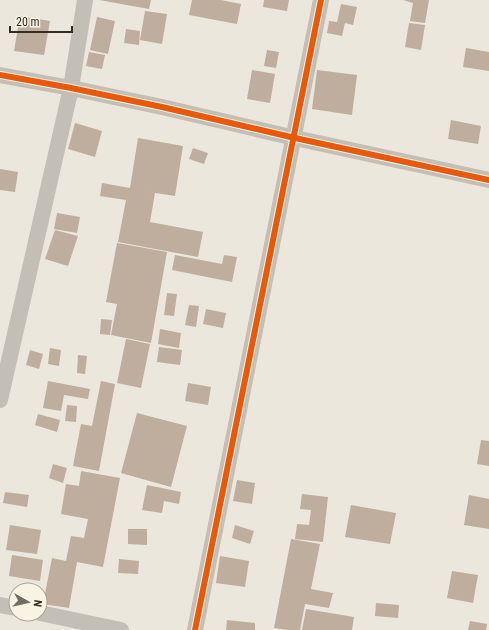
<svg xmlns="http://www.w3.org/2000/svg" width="489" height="630" font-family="'Roboto Condensed',sans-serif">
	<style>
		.building { fill: #bfad9e }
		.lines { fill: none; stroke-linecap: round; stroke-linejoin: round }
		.street { stroke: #c4bfb6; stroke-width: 16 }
		.cycleway-casing { stroke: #f9f3e3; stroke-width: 8 }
		.cycleway { stroke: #e8590c; stroke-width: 6 }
	</style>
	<rect width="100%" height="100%" fill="#ebe7dd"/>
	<g class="building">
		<path d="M99 0H151L149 9Z"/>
		<path d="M192 0H221L241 4 237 24 189 15Z"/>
		<path d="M264 0H289L287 11 263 7Z"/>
		<path d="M403 0H429L425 23 410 21 413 3Z"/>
		<path d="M341 4 357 7 353 25 345 23 342 36 327 33 329 21 337 22Z"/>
		<path d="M145 11 167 14 162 44 140 40Z"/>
		<path d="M20 16 50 21 44 55 14 51Z"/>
		<path d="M97 17 115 21 108 54 90 50Z"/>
		<path d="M409 23 425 25 421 50 405 47Z"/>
		<path d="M126 29 140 31 139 45 124 43Z"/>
		<path d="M466 48 489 52V71L463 67Z"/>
		<path d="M267 50 279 52 276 68 264 66Z"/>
		<path d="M89 52 105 55 102 69 86 66Z"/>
		<path d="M252 70 275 74 270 103 247 99Z"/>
		<path d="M317 70 357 75 352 115 312 109Z"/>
		<path d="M451 120 481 126 478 144 448 139Z"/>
		<path d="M75 123 102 131 95 157 68 149Z"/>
		<path d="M138 138 183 146 175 196 136 190 155 193 150 222 203 232 198 257 118 242 126 200 100 196 102 183 130 188Z"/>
		<path d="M193 148 208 153 204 164 189 159Z"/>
		<path d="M0 169 18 172 15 192 0 190Z"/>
		<path d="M57 213 80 217 77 233 54 229Z"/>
		<path d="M55 230 78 236 68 266 45 259Z"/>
		<path d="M117 243 167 252 151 343 111 335 117 304 106 302Z"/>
		<path d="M175 255 222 264 224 255 237 257 232 282 172 270Z"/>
		<path d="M167 293 177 294 174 316 164 315Z"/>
		<path d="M189 305 199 306 196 327 185 325Z"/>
		<path d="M206 309 226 313 223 328 203 324Z"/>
		<path d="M101 319 112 320 110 335 100 334Z"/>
		<path d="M160 329 181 333 179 348 158 344Z"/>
		<path d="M126 339 150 344 141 388 117 383Z"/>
		<path d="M159 347 182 350 180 365 157 362Z"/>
		<path d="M50 348 61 350 59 366 48 364Z"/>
		<path d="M30 350 43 354 39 369 26 365Z"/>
		<path d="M78 355 87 356 85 374 77 373Z"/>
		<path d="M48 381 90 389 88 399 64 395 61 411 43 408Z"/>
		<path d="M101 381 115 384 99 471 73 466 81 424 92 426Z"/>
		<path d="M188 383 211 387 208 405 185 401Z"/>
		<path d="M67 405 77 406 76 422 65 421Z"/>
		<path d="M137 413 187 426 171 487 121 473Z"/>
		<path d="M38 414 60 420 57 432 35 425Z"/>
		<path d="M481 440 489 441V466L477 464Z"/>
		<path d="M53 464 67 468 63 483 49 478Z"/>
		<path d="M81 471 120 478 103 567 77 562 69 608 43 604 52 558 66 561 71 536 84 538 88 519 61 514 66 484 79 486Z"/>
		<path d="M237 480 255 483 252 504 233 501Z"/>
		<path d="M147 485 181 492 179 504 164 501 162 513 142 510Z"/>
		<path d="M5 492 29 495 27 507 3 503Z"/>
		<path d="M302 494 328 497 323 542 295 539 297 524 309 525 311 510 300 509Z"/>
		<path d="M469 495 489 499V529L464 525Z"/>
		<path d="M351 505 396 513 390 544 345 537Z"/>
		<path d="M10 525 41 530 37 554 6 550Z"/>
		<path d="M235 525 254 531 250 544 232 538Z"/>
		<path d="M128 529H147V545L128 544Z"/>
		<path d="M291 539 320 544 311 589 333 593 329 608 305 604 300 630H287L274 628Z"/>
		<path d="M12 555 43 560 40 581 9 576Z"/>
		<path d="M220 556 249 561 245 587 216 583Z"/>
		<path d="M119 559 139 561 138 574 118 573Z"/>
		<path d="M452 571 478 575 473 603 447 598Z"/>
		<path d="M376 603 399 605 398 618 375 616Z"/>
		<path d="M306 609 354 617 352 630H302Z"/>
		<path d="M227 620 255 623V630H226Z"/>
		<path d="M470 621 487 624 486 630H468Z"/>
	</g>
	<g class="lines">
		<g class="street">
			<path d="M0 75 71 88 162 107 295 138 489 180"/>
			<path d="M0 400 71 88 85 0"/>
			<path d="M0 605 16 608"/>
			<path d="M40 613 121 630"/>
			<path d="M195 630C235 420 281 210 321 0"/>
		</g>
		<g class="cycleway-casing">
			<g id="cycleway">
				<path d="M0 75 71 88 162 107 295 138 489 180"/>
				<path d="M195 630C235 420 281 210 321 0"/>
			</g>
		</g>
		<use href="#cycleway" class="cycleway"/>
	</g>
	<g transform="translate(28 602) rotate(98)"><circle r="19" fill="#f9f3e3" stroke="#aaa397"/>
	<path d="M0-3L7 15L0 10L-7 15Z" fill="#746d65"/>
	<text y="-6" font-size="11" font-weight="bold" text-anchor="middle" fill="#342c25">N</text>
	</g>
	<path d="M10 26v6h62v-6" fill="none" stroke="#342c25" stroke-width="2"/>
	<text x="16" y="26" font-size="12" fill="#342c25" stroke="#f9f3e3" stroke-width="3" paint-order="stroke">20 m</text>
</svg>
